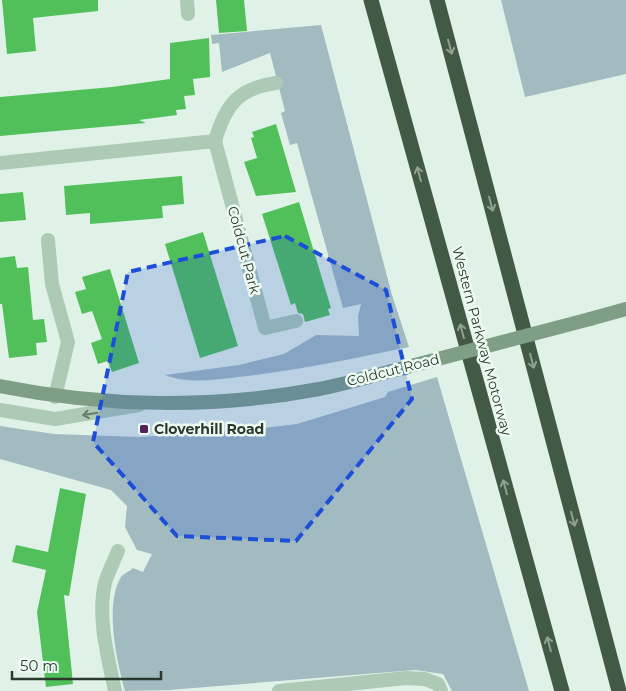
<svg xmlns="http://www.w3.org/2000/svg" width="626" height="691" font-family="Montserrat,sans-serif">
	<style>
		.green { fill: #a1bbc1 }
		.building { fill: #51c05b }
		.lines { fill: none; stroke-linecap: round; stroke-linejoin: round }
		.minor { stroke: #accab6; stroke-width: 14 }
		.secondary { stroke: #7e9e85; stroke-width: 14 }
		.motorway { stroke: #425946; stroke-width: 15 }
		.secondary-bridge { stroke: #7e9e85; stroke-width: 14 }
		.oneway { stroke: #8fa193 }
		.oneway2 { stroke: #657a6b }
		.marked { fill: #1d4ed8; fill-opacity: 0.2; stroke: #1d4ed8; stroke-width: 4; stroke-dasharray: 10 6; stroke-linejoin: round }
		.poi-dot { fill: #542259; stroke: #edfaf2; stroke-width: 2 }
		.labels { text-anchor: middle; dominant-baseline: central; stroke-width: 5; stroke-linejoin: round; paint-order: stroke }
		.street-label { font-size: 14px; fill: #2b392d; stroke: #edfaf2 }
		.poi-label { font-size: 14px; font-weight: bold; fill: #2b392d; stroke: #edfaf2; text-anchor: start }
	</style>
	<rect width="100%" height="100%" fill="#e0f2e7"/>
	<g class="green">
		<path d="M501 0H626V74L525 97Z"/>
		<path d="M321 25 392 295 409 347C352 359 295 371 238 377 214 380 187 384 165 375L239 365 284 354 316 335 359 336 358 316 361 304 343 308 297 143 290 145 281 113 285 111 270 53 222 72 219 43 212 44 211 35Z"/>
		<path d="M437 377 529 691H452L443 674 415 670 169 690 125 691C117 662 104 605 121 577 123 574 130 571 133 568L143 572 152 554 137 550 125 527 127 506 111 490 0 459V426L54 434 140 437 248 430 297 424 385 397 388 392Z"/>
	</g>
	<g class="building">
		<path d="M2 0H98V11L33 18 36 51 7 54Z"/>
		<path d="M216 0H244L247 31 219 33Z"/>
		<path d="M209 38 210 77 193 79 195 95 184 96 186 109 176 110 177 115 139 120 146 123 0 136V97L112 87 170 79V43Z"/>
		<path d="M276 124 296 192 256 196 244 162 257 158 251 138 254 137 252 132Z"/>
		<path d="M182 176 184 204 162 206 163 218 90 224V213L66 215 64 186Z"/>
		<path d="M23 192 26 220 0 222V194Z"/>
		<path d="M299 202 331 308 328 309 330 315 305 322 303 314 298 313 295 303 291 305 262 214Z"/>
		<path d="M203 232 238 346 200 358 165 244Z"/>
		<path d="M15 256 17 268 28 267 33 320 44 319 47 342 36 343 37 355 9 358 2 304H0V258Z"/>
		<path d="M110 269 139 363 112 372 108 361 98 364 91 343 102 339 92 311 82 314 75 292 86 289 82 277Z"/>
		<path d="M60 488 86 494 69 596 64 595 73 684 46 687 37 612 46 570 12 562 16 545 48 552Z"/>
	</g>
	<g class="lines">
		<g class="minor">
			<path d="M187 0 188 14"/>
			<path d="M215 141 265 328 296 321"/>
			<path d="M0 163 215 141C225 106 238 88 276 83"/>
			<path d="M48 240 52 284 68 342 55 397"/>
			<path d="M0 410 55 419 139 405"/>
			<path d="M115 691C108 657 97 618 105 583 108 572 114 561 118 551"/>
			<path d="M279 691 406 678 425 679 438 684 441 691"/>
		</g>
		<g class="secondary">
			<path d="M590 319 626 309"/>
			<path d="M0 386C104 407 214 409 319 389 345 384 371 376 396 370"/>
		</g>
		<g class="motorway">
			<path d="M371 0 562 691"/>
			<path d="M437 0 619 691"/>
		</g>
		<path class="secondary-bridge" d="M396 370 590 319"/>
	</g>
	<defs><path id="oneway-shaft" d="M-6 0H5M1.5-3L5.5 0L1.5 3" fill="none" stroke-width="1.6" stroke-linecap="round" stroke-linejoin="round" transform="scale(1.25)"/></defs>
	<g class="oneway">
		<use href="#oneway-shaft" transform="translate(450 47) rotate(75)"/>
		<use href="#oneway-shaft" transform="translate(419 174) rotate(-105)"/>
		<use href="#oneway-shaft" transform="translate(491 204) rotate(75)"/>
		<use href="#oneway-shaft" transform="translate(462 331) rotate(-105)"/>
		<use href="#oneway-shaft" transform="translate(532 361) rotate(75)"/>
		<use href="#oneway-shaft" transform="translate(505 487) rotate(-105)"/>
		<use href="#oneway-shaft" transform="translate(573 519) rotate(75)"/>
		<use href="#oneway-shaft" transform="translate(549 644) rotate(-105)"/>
	</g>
	<use class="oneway2" href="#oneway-shaft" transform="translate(90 414) rotate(170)"/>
	<path class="marked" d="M285 236 386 290 412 399 296 541 177 536 93 442 128 272Z"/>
	<rect class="poi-dot" x="139" y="424" width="10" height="10" rx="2.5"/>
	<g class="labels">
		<g class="street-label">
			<text transform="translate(244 250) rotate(75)">Coldcut Park</text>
			<text transform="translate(482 341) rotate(75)">Western Parkway Motorway</text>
			<text transform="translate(393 370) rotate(-14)">Coldcut Road</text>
		</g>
		<g class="poi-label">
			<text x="154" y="429">Cloverhill Road</text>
		</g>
	</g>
	<path d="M12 671v8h149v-8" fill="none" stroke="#2b392d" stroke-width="2.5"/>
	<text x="20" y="671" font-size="15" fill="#2b392d" stroke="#edfaf2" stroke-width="4" paint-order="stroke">50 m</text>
</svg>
